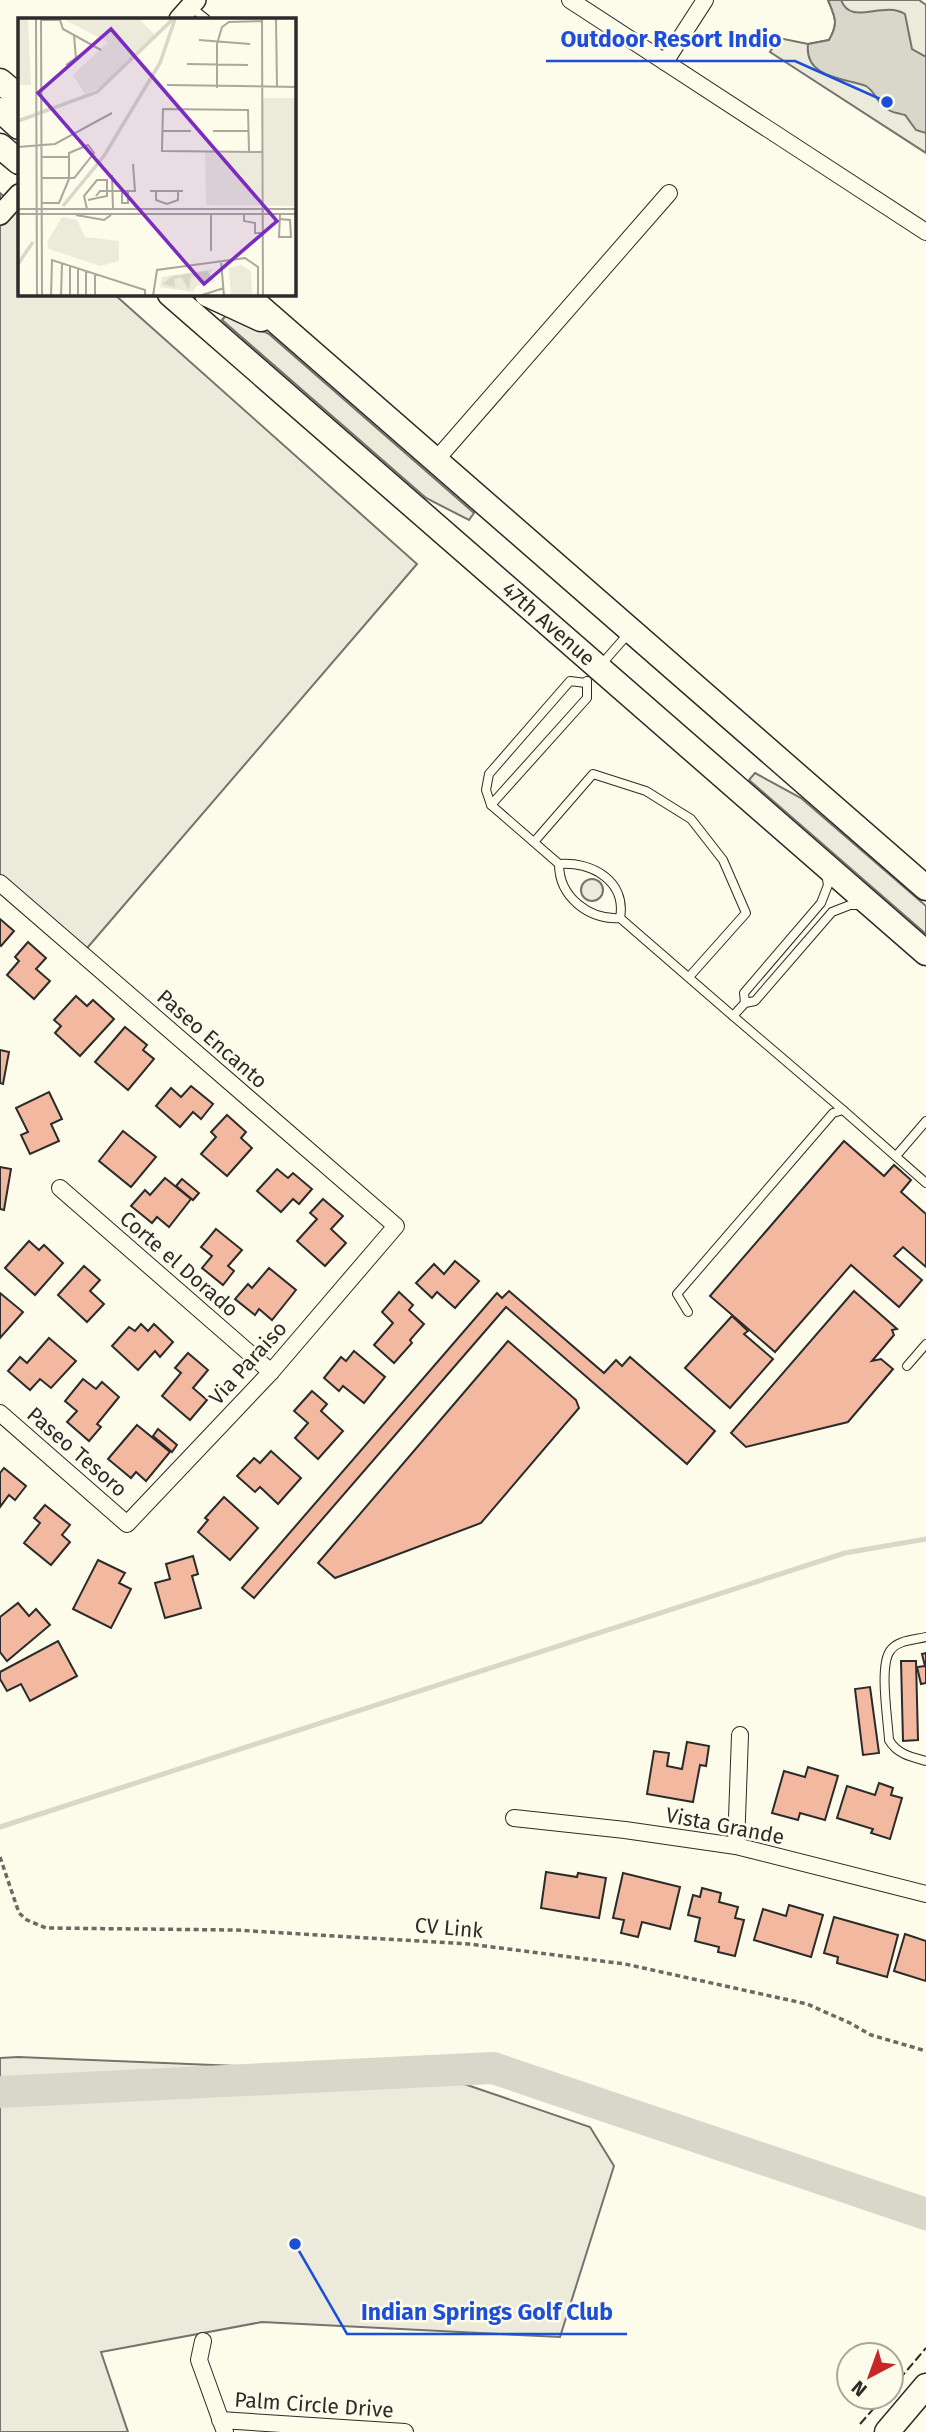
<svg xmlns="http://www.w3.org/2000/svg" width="926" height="2432" font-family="'Fira Sans',sans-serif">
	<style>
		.green { fill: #ecebdb; stroke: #74746e; stroke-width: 2 }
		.water { fill: #d8d7c9; stroke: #74746e; stroke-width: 2 }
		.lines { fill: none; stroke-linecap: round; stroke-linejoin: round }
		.stream { stroke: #d8d7c9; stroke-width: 5 }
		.river { stroke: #d8d7c9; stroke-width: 32 }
		.building { fill: #f2b8a0; stroke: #2b2b2b; stroke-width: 2 }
		.service-casing { stroke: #2b2b2b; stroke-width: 10 }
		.minor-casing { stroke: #2b2b2b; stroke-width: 18 }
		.tertiary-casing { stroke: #2b2b2b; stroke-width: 22 }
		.primary-casing { stroke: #2b2b2b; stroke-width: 27 }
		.path { stroke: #6a6964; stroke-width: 3.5; stroke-dasharray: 5 3.5; stroke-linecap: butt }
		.service { stroke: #fdfbea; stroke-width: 8 }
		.minor { stroke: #fdfbea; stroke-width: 16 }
		.tertiary { stroke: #fdfbea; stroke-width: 19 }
		.primary { stroke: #fdfbea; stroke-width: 24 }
		.fence { stroke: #2b2b2b; stroke-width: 2; stroke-dasharray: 9 3.5; stroke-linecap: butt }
		.labels { text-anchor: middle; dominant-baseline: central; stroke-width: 5; stroke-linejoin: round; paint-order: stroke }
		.street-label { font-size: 21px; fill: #2b2b2b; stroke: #fdfbea }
		.inset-river { fill: none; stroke: #d8d7c9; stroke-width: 3.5 }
		.inset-road { fill: none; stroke: #a9a89e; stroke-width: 2 }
		.view { fill: #7b2cbf; fill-opacity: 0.15; stroke: #7b2cbf; stroke-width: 3.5 }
		.inset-edge { fill: none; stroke: #2b2b2b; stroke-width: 3.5 }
		.leader { fill: none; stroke: #1d4ed8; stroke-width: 2.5 }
		.callout-dot { fill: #1d4ed8; stroke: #fdfbea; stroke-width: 2.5 }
		.callout-label { font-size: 23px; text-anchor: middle; font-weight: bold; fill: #1d4ed8; stroke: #fdfbea; stroke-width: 5; stroke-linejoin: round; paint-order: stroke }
	</style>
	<rect width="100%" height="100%" fill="#fdfbea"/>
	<g class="green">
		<path d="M828 0H919L926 5V153L770 52 779 38 808 44 829 40C839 23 835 17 828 0Z"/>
		<path d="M0 193 19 210V294H114L417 564 82 954 0 883Z"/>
		<path d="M228 313 269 334 474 513 469 520 426 498 222 320Z"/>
		<path d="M755 773 801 798 926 906V934L749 780Z"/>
		<circle cx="592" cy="890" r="11"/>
		<path d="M18 2057 435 2074 590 2127 614 2166 560 2337 262 2322 101 2352 128 2432H0V2058Z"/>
	</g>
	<path class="water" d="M828 0H841C851 27 883 0 905 14L912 49 926 57V133L916 130 905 115C897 113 888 112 882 105 876 99 874 91 866 86 844 78 804 78 808 44L829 40C839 23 835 17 828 0Z"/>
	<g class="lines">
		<path class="stream" d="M0 1827 845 1553 926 1539"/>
		<path class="river" d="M0 2092 493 2068 926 2214"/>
	</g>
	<g class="building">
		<path d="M0 919 14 931 1 946 0 945Z"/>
		<path d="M28 942 46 958 36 969 50 981 34 999 7 975 19 961 15 957Z"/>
		<path d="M76 996 87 1006 93 1000 114 1019 80 1056 55 1033 61 1026 54 1020Z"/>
		<path d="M125 1027 147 1045 143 1050 154 1059 128 1090 95 1062Z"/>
		<path d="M0 1050 9 1052 3 1084 0 1083Z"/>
		<path d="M191 1086 213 1104 201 1119 193 1112 180 1127 156 1106 171 1088 181 1097Z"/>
		<path d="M49 1092 62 1119 51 1124 59 1141 30 1154 21 1135 28 1132 16 1108Z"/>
		<path d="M227 1115 246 1132 241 1138 252 1148 227 1176 201 1154 216 1137 211 1132Z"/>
		<path d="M123 1131 156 1157 131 1187 99 1161Z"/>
		<path d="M844 1141 884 1176 894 1165 911 1180 901 1192 926 1214V1267L903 1247 894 1256 922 1280 899 1307 851 1265 775 1352 710 1296Z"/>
		<path d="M0 1167 11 1169 4 1210 0 1209Z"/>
		<path d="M277 1169 288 1178 293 1173 312 1189 299 1204 293 1199 281 1212 257 1191Z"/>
		<path d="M165 1178 191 1199 169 1227 157 1217 152 1223 131 1206 145 1190 150 1195Z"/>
		<path d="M182 1179 199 1193 193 1200 176 1186Z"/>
		<path d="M323 1199 343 1216 331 1229 346 1243 325 1266 297 1241 317 1219 310 1213Z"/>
		<path d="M216 1229 242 1250 228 1266 234 1271 223 1285 202 1268 212 1256 201 1247Z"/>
		<path d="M29 1241 39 1250 44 1245 63 1263 35 1295 5 1268Z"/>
		<path d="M455 1261 479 1281 455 1308 437 1292 432 1298 416 1283 434 1264 444 1274Z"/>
		<path d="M84 1266 100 1280 90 1291 104 1304 87 1322 58 1295Z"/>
		<path d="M269 1268 296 1290 272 1320 259 1309 255 1315 235 1299 248 1284 252 1288Z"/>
		<path d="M509 1291 604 1373 616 1360 622 1366 630 1357 715 1431 687 1464 506 1307 254 1598 242 1588 497 1293 502 1298Z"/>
		<path d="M854 1291 897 1329 892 1330 894 1335 872 1361 881 1359 893 1369 848 1422 746 1447 731 1433Z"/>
		<path d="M399 1292 413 1305 409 1310 424 1324 410 1340 412 1343 394 1363 374 1345 393 1323 382 1312Z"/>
		<path d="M0 1293 23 1312 0 1338Z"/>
		<path d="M732 1316 748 1331 744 1334 773 1359 730 1408 685 1368Z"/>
		<path d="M141 1324 148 1331 154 1324 173 1342 160 1357 155 1351 138 1370 112 1346 129 1327 135 1331Z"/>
		<path d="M49 1338 76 1361 51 1388 40 1379 30 1390 8 1371 20 1357 27 1363Z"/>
		<path d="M508 1341 576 1400 579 1408 481 1523 335 1578 318 1563Z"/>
		<path d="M354 1351 385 1377 364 1403 343 1386 339 1391 324 1378 341 1357 346 1361Z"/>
		<path d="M188 1353 208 1370 193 1388 207 1400 190 1420 162 1396 181 1373 175 1368Z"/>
		<path d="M83 1379 96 1389 102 1382 119 1397 97 1424 101 1427 89 1441 67 1422 77 1411 65 1401Z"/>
		<path d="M312 1391 327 1404 321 1411 343 1431 318 1459 295 1438 308 1423 294 1411Z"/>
		<path d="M137 1425 170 1452 146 1481 136 1472 131 1478 108 1459Z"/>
		<path d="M158 1429 177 1445 172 1452 153 1436Z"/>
		<path d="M271 1451 301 1478 278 1504 260 1487 255 1492 237 1476 254 1458 260 1463Z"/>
		<path d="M4 1468 26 1486 15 1500 9 1495 0 1507V1473Z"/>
		<path d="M224 1497 258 1528 230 1560 198 1532 208 1520 205 1518Z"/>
		<path d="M45 1505 70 1525 62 1535 70 1542 51 1565 24 1543 40 1523 34 1518Z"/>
		<path d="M193 1556 198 1574 192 1576 201 1608 165 1618 155 1583 170 1579 166 1564Z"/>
		<path d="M98 1560 125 1573 119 1583 131 1589 111 1628 73 1609Z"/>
		<path d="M18 1603 29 1616 36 1609 50 1625 7 1661 0 1652V1617Z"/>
		<path d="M58 1641 77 1676 30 1701 21 1684 7 1691 0 1679V1672Z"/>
		<path d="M926 1653V1683L921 1684 917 1667 925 1666 922 1654Z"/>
		<path d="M901 1661H916L918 1740 903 1741Z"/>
		<path d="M870 1687 879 1753 863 1755 855 1689Z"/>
		<path d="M687 1742 709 1746 706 1766 700 1765 693 1802 647 1794 654 1751 669 1753 667 1766 682 1769Z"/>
		<path d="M808 1767 838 1776 825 1820 800 1813 798 1820 772 1813 784 1771 805 1777Z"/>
		<path d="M879 1783 893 1788 891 1795 902 1798 890 1839 871 1833 873 1829 837 1818 847 1786 875 1795Z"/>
		<path d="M546 1872 577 1877 578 1873 606 1878 599 1918 541 1908Z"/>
		<path d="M623 1873 680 1887 670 1929 642 1922 638 1937 621 1933 624 1920 613 1918Z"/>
		<path d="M702 1888 721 1893 719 1902 738 1907 735 1918 744 1920 735 1956 718 1952 719 1947 695 1941 700 1918 688 1915 693 1895 700 1897Z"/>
		<path d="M789 1905 823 1915 811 1957 754 1940 763 1909 786 1916Z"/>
		<path d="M834 1917 898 1935 887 1977 837 1963 838 1957 824 1953Z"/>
		<path d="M905 1934 926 1941V1981L894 1971Z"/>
	</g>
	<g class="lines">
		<g class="service-casing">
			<g id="service">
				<path d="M191 7 206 19"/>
				<path d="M600 666 628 634"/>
				<path d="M586 683 570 681 489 774 486 790 491 805 559 864C591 861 627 881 620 918"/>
				<path d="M491 805 587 698V681"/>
				<path d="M534 842 593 774 646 791 691 819 723 860 746 913 689 977"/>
				<path d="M559 864C559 897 589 920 620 918L733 1016"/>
				<path d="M745 1003 744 993 821 903 828 885 826 874"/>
				<path d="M843 1110 733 1016 745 1003 755 1001 832 912 850 905H862"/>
				<path d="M896 1156 926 1121"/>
				<path d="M688 1312 677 1294 833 1113 843 1110 926 1183"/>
				<path d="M907 1366 926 1344"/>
				<path d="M926 1637C914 1640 897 1640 890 1651 879 1666 888 1720 889 1740 897 1754 911 1757 926 1761"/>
			</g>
		</g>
		<g class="minor-casing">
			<g id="minor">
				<path d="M570 0 926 232"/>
				<path d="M665 62 705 0"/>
				<path d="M436 460 669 193"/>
				<path d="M0 883 396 1226 271 1372 127 1524 0 1413"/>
				<path d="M60 1188 271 1372"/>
				<path d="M514 1818 625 1830 736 1846 926 1894"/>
				<path d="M736 1846 740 1735"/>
				<path d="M203 2341 199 2360 225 2432"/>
				<path d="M220 2420 405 2432"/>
			</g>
		</g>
		<g class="tertiary-casing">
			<g id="tertiary">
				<path d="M179 19 196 0"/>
				<path d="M0 215 19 194"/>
			</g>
		</g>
		<g class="primary-casing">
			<g id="primary">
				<path d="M0 81 19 97"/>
				<path d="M0 110 19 127"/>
				<path d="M0 146 19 162"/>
				<path id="s1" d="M170 294 926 953"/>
				<path d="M207 294 261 319"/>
				<path d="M245 294 926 888"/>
				<path d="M887 2432 926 2386"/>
			</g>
		</g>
		<path class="path" d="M0 1857 19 1913 27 1920 46 1928 235 1930 469 1944 625 1964 807 2004 850 2023 871 2035 926 2051"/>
		<use href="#service" class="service"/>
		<use href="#minor" class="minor"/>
		<use href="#tertiary" class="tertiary"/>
		<use href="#primary" class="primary"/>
		<g class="fence">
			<path d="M891 2389 926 2348"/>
			<path d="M860 2424 884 2397"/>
		</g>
	</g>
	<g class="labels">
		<g class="street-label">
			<text stroke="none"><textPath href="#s1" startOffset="502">47th Avenue</textPath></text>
			<text transform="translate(212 1039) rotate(41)">Paseo Encanto</text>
			<text transform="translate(179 1264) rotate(41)">Corte el Dorado</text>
			<text transform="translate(248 1363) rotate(-48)">Via Paraiso</text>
			<text transform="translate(77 1452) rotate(41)">Paseo Tesoro</text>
			<text transform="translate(725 1826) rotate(11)">Vista Grande</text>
			<text transform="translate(449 1928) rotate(5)">CV Link</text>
			<text transform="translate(314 2405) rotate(4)">Palm Circle Drive</text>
		</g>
	</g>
	<g transform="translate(18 18)">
		<rect width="278" height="278" fill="#fdfbea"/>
		<path d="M0 1H10L13 67H0ZM45 1H121L139 19 83 69 67 76 55 57 90 24ZM244 80H278V188L188 187 187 133 244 134ZM44 199 59 202 67 219 101 223V243L82 248 31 231 29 224ZM223 247 233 253 234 278H213L211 250ZM195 251 191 258 198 263 178 268 175 274 142 269 144 259Z" fill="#ecebdb"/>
		<path d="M189 253 195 261 187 264 173 257 171 272 163 259 156 261 157 269 144 266 155 258Z" fill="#d8d7c9"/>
		<path class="inset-river" d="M0 103 79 74 155 1M45 188 86 138 142 45 157 1M0 246 15 224"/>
		<path class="inset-road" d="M18 1 19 278M23 1 24 278M244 1 245 278M258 1 259 69M23 2H42L45 11 83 32M56 17 58 41M181 22 232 26M169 46 230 47M48 47 76 27M149 67 279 69M199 70V26L204 9 211 4 244 3M144 113H173M195 113H230M0 129 37 126 94 95M231 133 230 92 145 91 144 133 244 134M23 139H51M94 157 95 190M23 160H56L57 159 76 135 70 127 51 135V160M104 173V185H110V174M132 173H165M138 173V182L149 186 160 182V173M78 178 82 173H117L115 146M23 185H41L51 161M0 191H279M69 191 66 178 79 162H89V178L70 182M0 196H279M193 196V233M226 196V203L237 205V215H244M58 197 86 202 93 197M262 201 272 202 273 219H261L262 196M203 243 206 278M33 278 34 242 127 272V278M43 278 44 245M52 278V248M60 278V251M68 278V253M77 278V256M135 278 139 252 227 240 240 249V278M181 278 206 270"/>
		<path class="view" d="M93 11 259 203 186 266 20 75Z"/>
		<rect width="278" height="278" class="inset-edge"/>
	</g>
	<path class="leader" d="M887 102L795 61H546M295 2244L347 2334H627"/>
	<g class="callout-dot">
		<circle cx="887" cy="102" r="7"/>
		<circle cx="295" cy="2244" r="7"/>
	</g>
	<g class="callout-label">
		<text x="671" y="47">Outdoor Resort Indio</text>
		<text x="487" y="2320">Indian Springs Golf Club</text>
	</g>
	<g transform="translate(870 2376) rotate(221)"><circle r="33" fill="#fdfbea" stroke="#a9a89e" stroke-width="2"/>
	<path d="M0-5L12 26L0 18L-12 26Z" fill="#c62828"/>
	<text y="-10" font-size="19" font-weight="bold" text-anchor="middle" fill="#2b2b2b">N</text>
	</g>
</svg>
